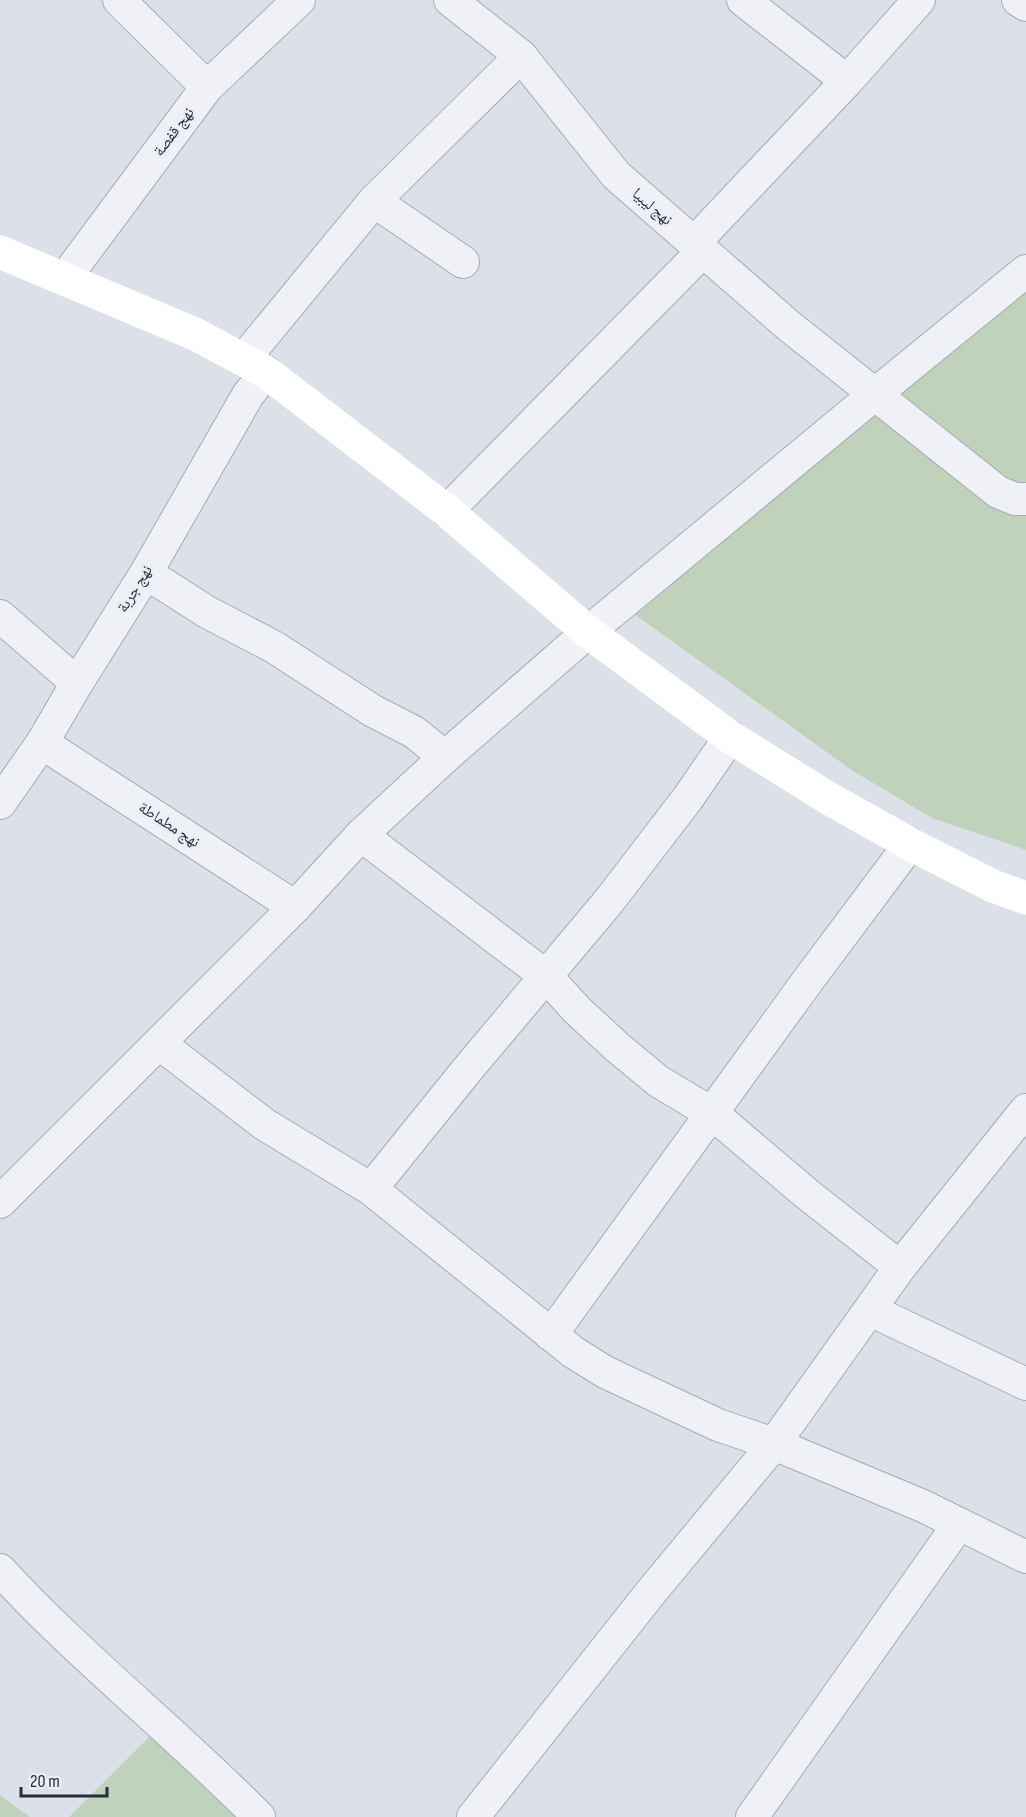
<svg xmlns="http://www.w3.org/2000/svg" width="1026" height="1817" font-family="'Sofia Sans Condensed','Noto Naskh Arabic',sans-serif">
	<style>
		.green { fill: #c0d2bc }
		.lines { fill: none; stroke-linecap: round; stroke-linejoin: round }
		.street-casing { stroke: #a5aab5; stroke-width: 34 }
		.street { stroke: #eff1f6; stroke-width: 32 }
		.secondary { stroke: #fff; stroke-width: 33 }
		.labels { text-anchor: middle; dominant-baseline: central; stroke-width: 6; stroke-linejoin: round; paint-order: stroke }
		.street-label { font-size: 16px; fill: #242c3f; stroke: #ebeff5 }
	</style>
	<rect width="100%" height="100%" fill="#dce0e8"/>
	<g class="green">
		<path d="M1026 283V850L932 818 853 771 623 606Z"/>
		<path d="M158 1728 241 1811 237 1817H69Z"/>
		<path d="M0 1795 30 1817H0Z"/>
	</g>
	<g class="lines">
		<g class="street-casing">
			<g id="street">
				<path d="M119 0 207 87"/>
				<path d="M450 0 521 56 616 175 789 326 998 492 1015 499H1026"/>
				<path d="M743 0 847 81"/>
				<path d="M1018 0 1026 5"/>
				<path d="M374 201 463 262"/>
				<path d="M694 243 847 81 919 0"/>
				<path d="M65 278 207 87 299 0"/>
				<path d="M244 359 374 201 521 56"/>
				<path d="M447 511 702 252"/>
				<path d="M146 573 207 612 274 647 373 711 414 732 445 757"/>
				<path d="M0 616 77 683"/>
				<path d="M42 743 295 907"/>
				<path d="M0 803 42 743 77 683 146 573 248 395 266 372"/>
				<path d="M361 835 547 977 577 1010 617 1047 658 1081 713 1114 807 1194 900 1267"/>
				<path d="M160 1044 264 1124 371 1189 573 1352 605 1372 718 1425 774 1444 923 1506 1026 1557"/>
				<path d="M371 1189 467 1070 609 901 688 798 730 737"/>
				<path d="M0 1202 295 907 361 835 445 757 588 632 874 395 1026 271"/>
				<path d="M870 1310 1026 1384"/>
				<path d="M551 1335 809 979 910 844"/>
				<path d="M0 1570C81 1658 175 1732 259 1817"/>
				<path d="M473 1817 652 1591 774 1444 900 1267 1026 1110"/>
				<path d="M752 1817 959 1524"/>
			</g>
		</g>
		<use href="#street" class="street"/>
		<path class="secondary" d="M0 252 195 334 266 372 447 511 588 632 730 737 828 798 910 844 993 886 1026 898"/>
	</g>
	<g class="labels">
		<g class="street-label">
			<text transform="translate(174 132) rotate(-53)">نهج قفصة</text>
			<text transform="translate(652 207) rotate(41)">نهج ليبيا</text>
			<text transform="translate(135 589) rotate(-58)">نهج جربة</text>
			<text transform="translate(169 825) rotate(33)">نهج مطماطة</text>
		</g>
	</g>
	<path d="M21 1787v9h86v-9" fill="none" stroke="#242c3f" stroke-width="3"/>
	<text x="30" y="1787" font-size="18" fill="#242c3f" stroke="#ebeff5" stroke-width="4.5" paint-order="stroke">20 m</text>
</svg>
